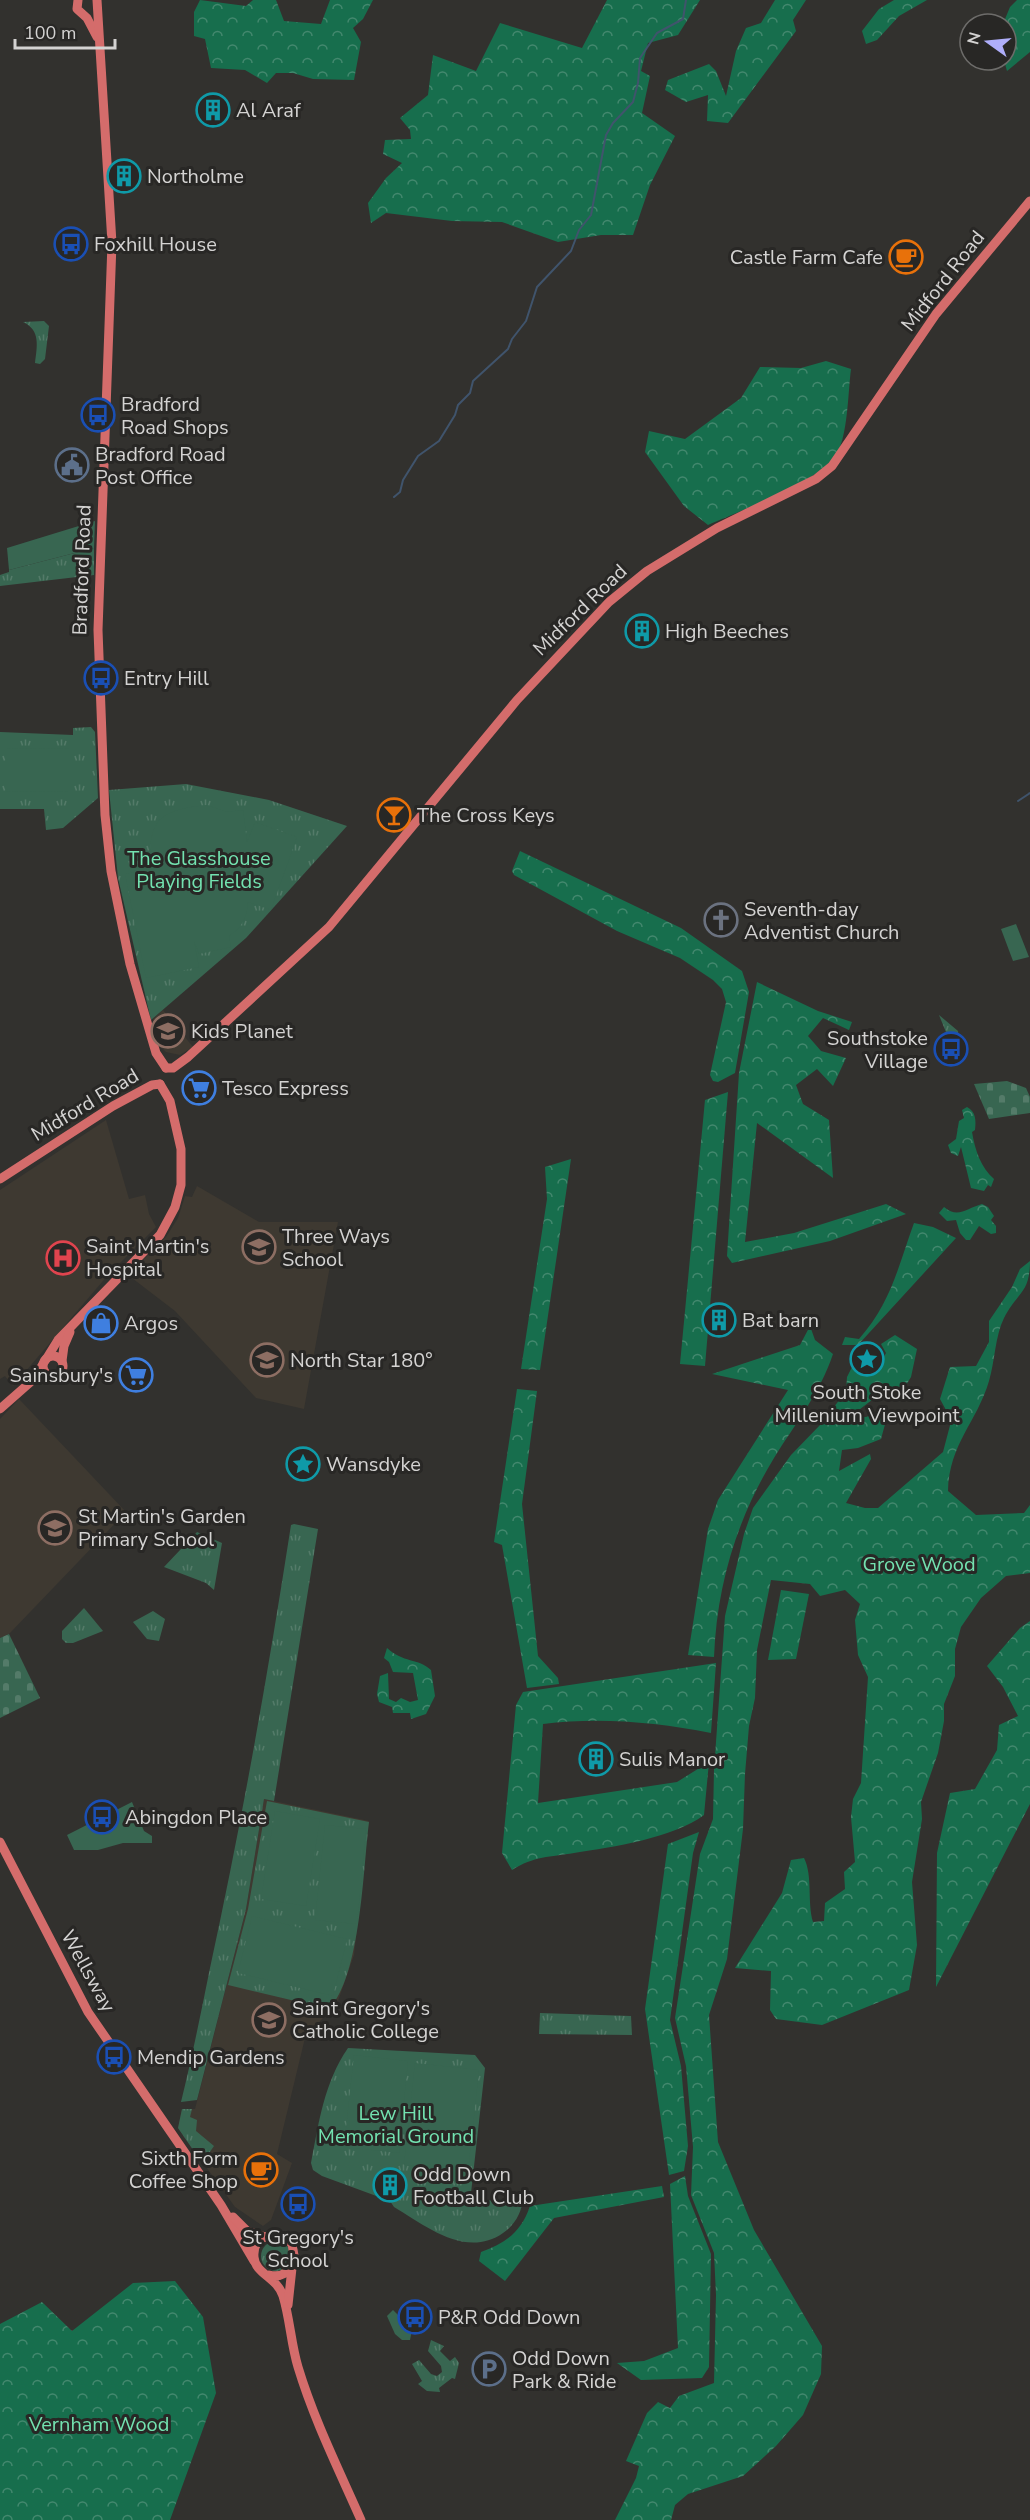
<svg xmlns="http://www.w3.org/2000/svg" width="1030" height="2520" font-family="'Nunito Sans',sans-serif">
	<style>
		.built { fill: #3e3931 }
		.grass { fill: url(#grass-tufts) }
		.forest { fill: url(#forest-crowns) }
		.cemetery { fill: url(#cemetery-stones) }
		.garden { fill: #386651 }
		.lines { fill: none; stroke-linecap: round; stroke-linejoin: round }
		.stream { stroke: #40546c; stroke-width: 2 }
		.major { stroke: #d46c6b; stroke-width: 9 }
		.labels { text-anchor: middle; dominant-baseline: central; stroke-width: 6; stroke-linejoin: round; paint-order: stroke }
		.poi-label { font-size: 20px; fill: #d4d3d2; stroke: #282725; text-anchor: start }
		.street-label { font-size: 20px; fill: #d4d3d2; stroke: #282725 }
		.park-label { font-size: 20px; fill: #73e2b0; stroke: #282725 }
	</style>
	<defs>
		<pattern id="grass-tufts" width="24" height="20" patternUnits="userSpaceOnUse" patternTransform="scale(1.5)"><rect width="24" height="20" fill="#386651"/><path d="M3 7l-1-3M5 7V3M7 7l1-3M15 17l-1-3M17 17v-4M19 17l1-3" fill="none" stroke="#547b69"/></pattern>
		<pattern id="forest-crowns" width="20" height="18" patternUnits="userSpaceOnUse" patternTransform="scale(1.5)"><rect width="20" height="18" fill="#176e4d"/><path d="M2 6a3 3 0 1 1 6 0M12 15a3 3 0 1 1 6 0" fill="none" stroke="#43886e"/></pattern>
		<pattern id="cemetery-stones" width="16" height="16" patternUnits="userSpaceOnUse" patternTransform="scale(1.5)"><rect width="16" height="16" fill="#386651"/><path d="M2 7V4a2 2 0 0 1 4 0v3zM10 15v-3a2 2 0 0 1 4 0v3z" fill="#547b69"/></pattern>
	</defs>
	<rect width="100%" height="100%" fill="#32312e"/>
	<g class="built">
		<path d="M163 1010 193 1047 180 1055 166 1052 161 1047 153 1019Z"/>
		<path d="M106 1120 129 1199 145 1195 149 1214 156 1227 108 1275 13 1386 5 1376 0 1379V1190Z"/>
		<path d="M197 1186 259 1222H338L304 1409 256 1398 175 1311 128 1275 166 1237 178 1218 185 1196 192 1197Z"/>
		<path d="M19 1399 126 1512 9 1634 0 1638V1419Z"/>
		<path d="M264 1799 369 1821 354 1955 338 2001 305 2038 277 2154 292 2163 271 2220 263 2226 235 2207 178 2128 182 2109H195L246 1909Z"/>
	</g>
	<g class="grass">
		<path d="M44 321 49 326 45 359 40 364 35 363C37 347 41 330 23 322Z"/>
		<path d="M94 548V575L0 586V575L9 572V570Z"/>
		<path d="M91 727 95 732 98 798 63 828 46 830 44 809H0V732L73 735V728Z"/>
		<path d="M186 784 269 800 347 826 246 938 151 1020 118 878 109 790Z"/>
		<path d="M939 1015 958 1031 960 1052 957 1059Z"/>
		<path d="M294 1524 318 1529 274 1801 264 1799 246 1909 197 2100 181 2102C192 2057 201 2013 210 1968 242 1821 268 1674 291 1525Z"/>
		<path d="M197 1532 222 1543 214 1590 206 1583 164 1567Z"/>
		<path d="M84 1608 103 1631 73 1643H66L62 1639V1631Z"/>
		<path d="M153 1611 165 1619 159 1641 147 1639 133 1622Z"/>
		<path d="M267 1801 369 1822C363 1869 361 1975 329 2009L228 1985 248 1909Z"/>
		<path d="M540 2013 631 2016 632 2035 539 2034Z"/>
		<path d="M348 2048 475 2055 485 2068 470 2202 523 2198C522 2212 515 2225 503 2233 466 2259 426 2226 394 2207L390 2201 322 2176 313 2170 311 2163C319 2122 324 2083 348 2048Z"/>
		<path d="M182 2109H192L190 2117 197 2120 196 2131 214 2146 202 2163 178 2128Z"/>
		<circle cx="276" cy="2256" r="15"/>
		<path d="M393 2310 412 2329 410 2340H402L395 2334 387 2316Z"/>
		<path d="M431 2340 444 2346 440 2351 450 2361 455 2357 459 2363 455 2379 452 2378 439 2388 440 2392 427 2391 418 2384 422 2381 412 2364 419 2360 431 2374 437 2376 442 2372 441 2366 428 2351Z"/>
	</g>
	<g class="forest">
		<path d="M200 0 246 6 253 0H276L284 21 321 24 330 0H373L363 19 353 28 361 42 354 80 313 79 293 73H276L267 83 245 70 211 68 205 39 194 36V12Z"/>
		<path d="M607 0H700L678 35 648 43 641 71 650 76 642 113 675 136 650 185 633 235H601L558 242 502 222 452 221 386 213 371 223 368 203 386 178 402 163 383 154 385 140 411 139 410 130 400 118 428 95 433 55 476 71 500 23 582 48Z"/>
		<path d="M775 0H806L793 20 796 31 728 123 707 121 708 95 686 102 665 90 668 80 709 64 716 71 726 96 736 51 746 28 761 23Z"/>
		<path d="M894 0H927L899 16 877 40 866 44 862 31 879 9Z"/>
		<path d="M1017 0H1030V52L1007 71 1004 60 1006 24H1003L1010 7Z"/>
		<path d="M826 361 851 369C848 391 848 437 836 455 819 482 739 511 708 525L684 506 645 452 649 431 685 439 741 398 760 367 801 368Z"/>
		<path d="M520 851 681 928 742 971 749 992 735 1073 718 1082 713 1081 710 1075 726 1002 722 989 713 980 680 958 617 931 514 875 512 871Z"/>
		<path d="M757 982 818 1011 852 1022 849 1030 823 1018 808 1036 821 1051 846 1058 833 1086 817 1069 796 1085 803 1104 829 1120 833 1178 757 1123 745 1242 794 1233 886 1204 906 1214 830 1241 732 1263 727 1256 739 1073Z"/>
		<path d="M728 1092 705 1366 680 1364 705 1100Z"/>
		<path d="M967 1107C976 1112 976 1120 975 1130L972 1132C975 1150 981 1168 994 1179L991 1187 988 1185 984 1191 971 1188 961 1147 958 1156 951 1153 948 1145 956 1139 959 1121 964 1118 962 1110Z"/>
		<path d="M571 1159 540 1370 521 1369 547 1199 545 1167Z"/>
		<path d="M982 1204 988 1207 994 1216 991 1220 996 1226V1233L991 1234 979 1226 970 1240H966L960 1233 956 1220 947 1221 939 1213 944 1207C958 1219 967 1208 982 1204Z"/>
		<path d="M914 1223 933 1227 956 1238 858 1345H842L845 1337 859 1339C891 1303 898 1267 914 1223Z"/>
		<path d="M1030 1261C1030 1294 1017 1292 1004 1318 995 1336 995 1361 989 1381 977 1422 949 1444 948 1491L976 1515 1024 1513 1030 1505V1573L1006 1576 981 1598 961 1627 955 1649V1676L944 1704V1721L938 1753 921 1802 922 1819 912 1882 917 1945 909 1990 822 2025 776 2019 770 2010 771 1971 735 1968 782 1893 791 1860 804 1858C813 1876 807 1902 813 1922L824 1921 825 1903 845 1889 844 1872 855 1862 851 1817 853 1799 861 1783 868 1677 858 1655 855 1620 860 1604 845 1590 820 1596 810 1584 771 1580 757 1650 755 1698 749 1726 745 1774 743 1829 727 1959 709 2015 718 2142 754 2230 822 2346 821 2374 803 2415 776 2446 743 2476 688 2494 675 2505 671 2520H615L636 2478 639 2466 626 2461 647 2413 658 2402 670 2408 679 2396 714 2383 716 2295 714 2253 691 2195 693 2147 686 2066 675 2018 700 1854 713 1819 714 1770 725 1616 744 1534 753 1508 791 1455 822 1423 846 1391 847 1377 854 1363 868 1372 878 1367 886 1353 881 1344 895 1335 917 1349 911 1377 903 1390 881 1393 851 1416 866 1417 878 1412 887 1417 881 1439 858 1448 842 1450 839 1471 870 1454 871 1459 846 1503 865 1508H878L943 1452 953 1414 946 1410 940 1399 950 1367 976 1366 989 1342V1321L1012 1287 1020 1269Z"/>
		<path d="M810 1326 815 1340 833 1354C820 1393 795 1424 774 1458 737 1519 717 1584 714 1657L688 1655 708 1529 718 1500 788 1390 712 1374 800 1345Z"/>
		<path d="M517 1389 537 1391 522 1504 538 1656 558 1678 559 1684 527 1688 502 1545 494 1542Z"/>
		<path d="M781 1590 809 1594 796 1659 768 1660Z"/>
		<path d="M1030 1621V1804L936 1987 937 1853 950 1793 975 1789 997 1750 999 1725 1018 1716 1003 1687 987 1666 1020 1628Z"/>
		<path d="M387 1648C403 1663 418 1658 431 1670L435 1696 426 1714 411 1719 410 1713H393L392 1707 379 1702 377 1694 380 1676 388 1673 389 1699 396 1702 401 1698 410 1702 418 1700 413 1673 393 1672 389 1662 384 1658Z"/>
		<path d="M716 1663 711 1733C656 1722 598 1717 543 1724L538 1803 677 1782 709 1762 704 1815C673 1838 613 1847 574 1853 550 1857 534 1856 512 1870L502 1853 516 1705 523 1692Z"/>
		<path d="M699 1832 693 1853 670 2020 681 2066 688 2146 684 2171 669 2175 645 2009 668 1844Z"/>
		<path d="M685 2176 688 2196 711 2254 709 2367 702 2378 641 2380 617 2363 644 2361 678 2348 670 2184Z"/>
		<path d="M662 2186 664 2197 554 2218 505 2281 479 2261 481 2252C505 2243 521 2233 530 2206Z"/>
		<path d="M175 2281 203 2317 216 2393 170 2520H0V2324L42 2302 72 2331 133 2283Z"/>
	</g>
	<g class="cemetery">
		<path d="M1007 1081 1026 1088 1030 1097V1113L989 1119 974 1084Z"/>
		<path d="M9 1634 40 1698 0 1718V1638Z"/>
	</g>
	<g class="garden">
		<path d="M95 521 94 548 9 570 7 548Z"/>
		<path d="M69 748V791L6 792V749Z"/>
		<path d="M207 805 227 812 243 810 247 842 255 822 297 837 271 910 248 902C247 918 242 927 229 936L231 947 199 954 194 941 199 967 146 978 125 874 150 869C148 819 159 810 207 805Z"/>
		<path d="M1016 924 1029 957 1013 961 1001 929Z"/>
		<path d="M132 1802 144 1831 152 1836V1843H123L98 1850H74L67 1835Z"/>
		<path d="M275 1811 320 1819 306 1906 261 1899Z"/>
		<path d="M325 1825 366 1829 357 1924 315 1920Z"/>
		<path d="M252 1916 347 1939 333 1996 238 1973Z"/>
		<path d="M354 2055 408 2061 399 2153 344 2147Z"/>
		<path d="M415 2063 479 2070 468 2171 404 2165Z"/>
	</g>
	<g class="lines">
		<g class="stream">
			<path d="M394 497 400 492 403 480 418 456 439 441 455 415 458 405 470 393 473 381 508 349 512 339 526 321 537 287 571 251 579 230 591 215 606 135 613 123 633 102 638 83 640 58 657 33 683 19 686 0"/>
			<path d="M1018 801 1030 793"/>
		</g>
		<g class="major">
			<path d="M78 0 77 9 87 18 97 37"/>
			<path d="M97 0 112 243 98 630 105 815 111 871 130 964 156 1053 166 1068"/>
			<path d="M166 1068H173L188 1057 329 927 517 700 609 602 647 571 717 528 816 479 832 466 936 314 1030 201"/>
			<path d="M0 1179 113 1106 152 1085 160 1084"/>
			<circle cx="53" cy="1366" r="10"/>
			<path d="M45 1361 58 1340 160 1235 175 1207 181 1185V1149L170 1101 160 1084"/>
			<path d="M62 1361 64 1346 70 1332"/>
			<path d="M0 1409 34 1379 43 1364"/>
			<path d="M0 1842 88 2012 221 2205 254 2261"/>
			<path d="M233 2217 247 2231 265 2237"/>
			<path d="M269 2275C281 2278 290 2272 295 2261L292 2244C279 2230 252 2233 254 2257 255 2274 277 2277 283 2296 290 2319 291 2344 298 2367 314 2420 339 2470 361 2520"/>
			<path d="M288 2305 292 2268"/>
		</g>
	</g>
	<defs>
		<g id="building-ring" transform="scale(1.725)"><circle r="9.5" fill="#282725" stroke="#0f9aa8" stroke-width="1.5"/><path d="M-4-6H4V6H1V3H-1V6H-4ZM-2.5-4.3h1.7v1.8h-1.7ZM.8-4.3h1.7v1.8H.8ZM-2.5-1h1.7V.8h-1.7ZM.8-1h1.7V.8H.8Z" fill="#0f9aa8"/></g>
		<g id="bus-ring" transform="scale(1.725)"><circle r="9.5" fill="#282725" stroke="#1a4fb4" stroke-width="1.5"/><path d="M-5-6H5V4H4V6H2V4H-2V6H-4V4H-5ZM-3.5-4V0h7V-4ZM-3.5 1.2v1.5H-2V1.2ZM2 1.2v1.5H3.5V1.2Z" fill="#1a4fb4"/></g>
		<g id="cafe-ring" transform="scale(1.725)"><circle r="9.5" fill="#282725" stroke="#e8710a" stroke-width="1.5"/><path d="M-5.5-4.5H6V0H3Q3 3.5 0 3.5H-2.5Q-5.5 3.5-5.5 0ZM3-3.2v2h1.7v-2ZM-6 4.5H4V6H-6Z" fill="#e8710a"/></g>
		<g id="civic-ring" transform="scale(1.725)"><circle r="9.5" fill="#282725" stroke="#5c6f8a" stroke-width="1.5"/><path d="M-.6-6.5H3V-4.5H.6V-3L4-1V1h2V6H-6V1h2V-1L-.6-3ZM-1.2 2.5V6h2.4V2.5Z" fill="#5c6f8a"/></g>
		<g id="bar-ring" transform="scale(1.725)"><circle r="9.5" fill="#282725" stroke="#e8710a" stroke-width="1.5"/><path d="M-6-5H6L.8 .8V4.5H3.5V6h-7V4.5H-.8V.8Z" fill="#e8710a"/></g>
		<g id="church-ring" transform="scale(1.725)"><circle r="9.5" fill="#282725" stroke="#6b7280" stroke-width="1.5"/><path d="M-1.2-6h2.4v3.5h3.3v2.4h-3.3V6h-2.4V-.1h-3.3v-2.4h3.3Z" fill="#6b7280"/></g>
		<g id="school-ring" transform="scale(1.725)"><circle r="9.5" fill="#282725" stroke="#8d6e63" stroke-width="1.5"/><path d="M0-5L7-2L0 1L-7-2ZM-4 1L0 2.5L4 1V4Q0 6-4 4Z" fill="#8d6e63"/></g>
		<g id="supermarket-ring" transform="scale(1.725)"><circle r="9.5" fill="#282725" stroke="#3f7fe0" stroke-width="1.5"/><path d="M-6-5.5h2.5l.6 2H6L4.5 2H-2.5L-4.4-4H-6ZM-1.5 3.2a1.3 1.3 0 1 0 .1 0ZM3 3.2a1.3 1.3 0 1 0 .1 0Z" fill="#3f7fe0"/></g>
		<g id="hospital-ring" transform="scale(1.725)"><circle r="9.5" fill="#282725" stroke="#e0444e" stroke-width="1.5"/><path d="M-5-5h3v3.5h4V-5h3V5h-3V1.5h-4V5h-3Z" fill="#e0444e"/></g>
		<g id="shop-ring" transform="scale(1.725)"><circle r="9.5" fill="#282725" stroke="#3f7fe0" stroke-width="1.5"/><path d="M-5-2.5h2.3a2.7 3.5 0 0 1 5.4 0H5L5.5 6h-11ZM-1.5-2.5h3a1.5 2.3 0 0 0-3 0Z" fill="#3f7fe0"/></g>
		<g id="sight-ring" transform="scale(1.725)"><circle r="9.5" fill="#282725" stroke="#0f9aa8" stroke-width="1.5"/><path d="M0-6L1.8-2.2L6-1.7L2.9 1.2L3.7 5.4L0 3.3L-3.7 5.4L-2.9 1.2L-6-1.7L-1.8-2.2Z" fill="#0f9aa8"/></g>
		<g id="parking-ring" transform="scale(1.725)"><circle r="9.5" fill="#282725" stroke="#5c6f8a" stroke-width="1.5"/><path d="M-3.5-5.5H1a3.5 3.5 0 0 1 0 7H-1V5.5H-3.5ZM-1-3.4V-.6H.8a1.4 1.4 0 0 0 0-2.8Z" fill="#5c6f8a"/></g>
	</defs>
	<g fill-rule="evenodd">
		<use href="#building-ring" x="213" y="110"/>
		<use href="#building-ring" x="124" y="176"/>
		<use href="#bus-ring" x="71" y="244"/>
		<use href="#cafe-ring" x="906" y="257"/>
		<use href="#bus-ring" x="98" y="415"/>
		<use href="#civic-ring" x="72" y="465"/>
		<use href="#building-ring" x="642" y="631"/>
		<use href="#bus-ring" x="101" y="678"/>
		<use href="#bar-ring" x="394" y="815"/>
		<use href="#church-ring" x="721" y="920"/>
		<use href="#school-ring" x="168" y="1031"/>
		<use href="#bus-ring" x="951" y="1049"/>
		<use href="#supermarket-ring" x="199" y="1088"/>
		<use href="#school-ring" x="259" y="1247"/>
		<use href="#hospital-ring" x="63" y="1258"/>
		<use href="#building-ring" x="719" y="1320"/>
		<use href="#shop-ring" x="101" y="1323"/>
		<use href="#sight-ring" x="867" y="1359"/>
		<use href="#school-ring" x="267" y="1360"/>
		<use href="#supermarket-ring" x="136" y="1375"/>
		<use href="#sight-ring" x="303" y="1464"/>
		<use href="#school-ring" x="55" y="1528"/>
		<use href="#building-ring" x="596" y="1759"/>
		<use href="#bus-ring" x="102" y="1817"/>
		<use href="#school-ring" x="269" y="2020"/>
		<use href="#bus-ring" x="114" y="2057"/>
		<use href="#cafe-ring" x="261" y="2170"/>
		<use href="#building-ring" x="390" y="2185"/>
		<use href="#bus-ring" x="298" y="2204"/>
		<use href="#bus-ring" x="415" y="2317"/>
		<use href="#parking-ring" x="489" y="2369"/>
	</g>
	<g class="labels">
		<g class="poi-label">
			<text x="236" y="110">Al Araf</text>
			<text x="147" y="176">Northolme</text>
			<text x="94" y="244">Foxhill House</text>
			<text x="883" y="257" text-anchor="end">Castle Farm Cafe</text>
			<text x="121" y="404">Bradford<tspan x="121" dy="23">Road Shops</tspan></text>
			<text x="95" y="454">Bradford Road<tspan x="95" dy="23">Post Office</tspan></text>
			<text x="665" y="631">High Beeches</text>
			<text x="124" y="678">Entry Hill</text>
			<text x="417" y="815">The Cross Keys</text>
			<text x="744" y="909">Seventh-day<tspan x="744" dy="23">Adventist Church</tspan></text>
			<text x="191" y="1031">Kids Planet</text>
			<text x="928" y="1038" text-anchor="end">Southstoke<tspan x="928" dy="23">Village</tspan></text>
			<text x="222" y="1088">Tesco Express</text>
			<text x="282" y="1236">Three Ways<tspan x="282" dy="23">School</tspan></text>
			<text x="86" y="1246">Saint Martin's<tspan x="86" dy="23">Hospital</tspan></text>
			<text x="742" y="1320">Bat barn</text>
			<text x="124" y="1323">Argos</text>
			<text x="290" y="1360">North Star 180°</text>
			<text x="113" y="1375" text-anchor="end">Sainsbury's</text>
			<text x="867" y="1392" text-anchor="middle">South Stoke<tspan x="867" dy="23">Millenium Viewpoint</tspan></text>
			<text x="326" y="1464">Wansdyke</text>
			<text x="78" y="1516">St Martin's Garden<tspan x="78" dy="23">Primary School</tspan></text>
			<text x="619" y="1759">Sulis Manor</text>
			<text x="125" y="1817">Abingdon Place</text>
			<text x="292" y="2008">Saint Gregory's<tspan x="292" dy="23">Catholic College</tspan></text>
			<text x="137" y="2057">Mendip Gardens</text>
			<text x="238" y="2158" text-anchor="end">Sixth Form<tspan x="238" dy="23">Coffee Shop</tspan></text>
			<text x="413" y="2174">Odd Down<tspan x="413" dy="23">Football Club</tspan></text>
			<text x="298" y="2237" text-anchor="middle">St Gregory's<tspan x="298" dy="23">School</tspan></text>
			<text x="438" y="2317">P&amp;R Odd Down</text>
			<text x="512" y="2358">Odd Down<tspan x="512" dy="23">Park &amp; Ride</tspan></text>
		</g>
		<g class="street-label">
			<text transform="translate(943 281) rotate(-52)">Midford Road</text>
			<text transform="translate(82 570) rotate(-88)">Bradford Road</text>
			<text transform="translate(580 610) rotate(-44)">Midford Road</text>
			<text transform="translate(85 1105) rotate(-31)">Midford Road</text>
			<text transform="translate(88 1971) rotate(61)">Wellsway</text>
		</g>
		<g class="park-label">
			<text x="199" y="858">The Glasshouse<tspan x="199" dy="23">Playing Fields</tspan></text>
			<text x="919" y="1564">Grove Wood</text>
			<text x="396" y="2113">Lew Hill<tspan x="396" dy="23">Memorial Ground</tspan></text>
			<text x="99" y="2424">Vernham Wood</text>
		</g>
	</g>
	<g transform="translate(988 42) rotate(285)"><circle r="28" fill="#282725" stroke="#6d6c6a" stroke-width="1.5"/>
	<path d="M0-4.5L10 22L0 15L-10 22Z" fill="#afaefa"/>
	<text y="-9" font-size="16" font-weight="bold" text-anchor="middle" fill="#d4d3d2">N</text>
	</g>
	<path d="M15 39v9h100v-9" fill="none" stroke="#d4d3d2" stroke-width="3"/>
	<text x="24" y="39" font-size="18" fill="#d4d3d2" stroke="#282725" stroke-width="4.5" paint-order="stroke">100 m</text>
</svg>
